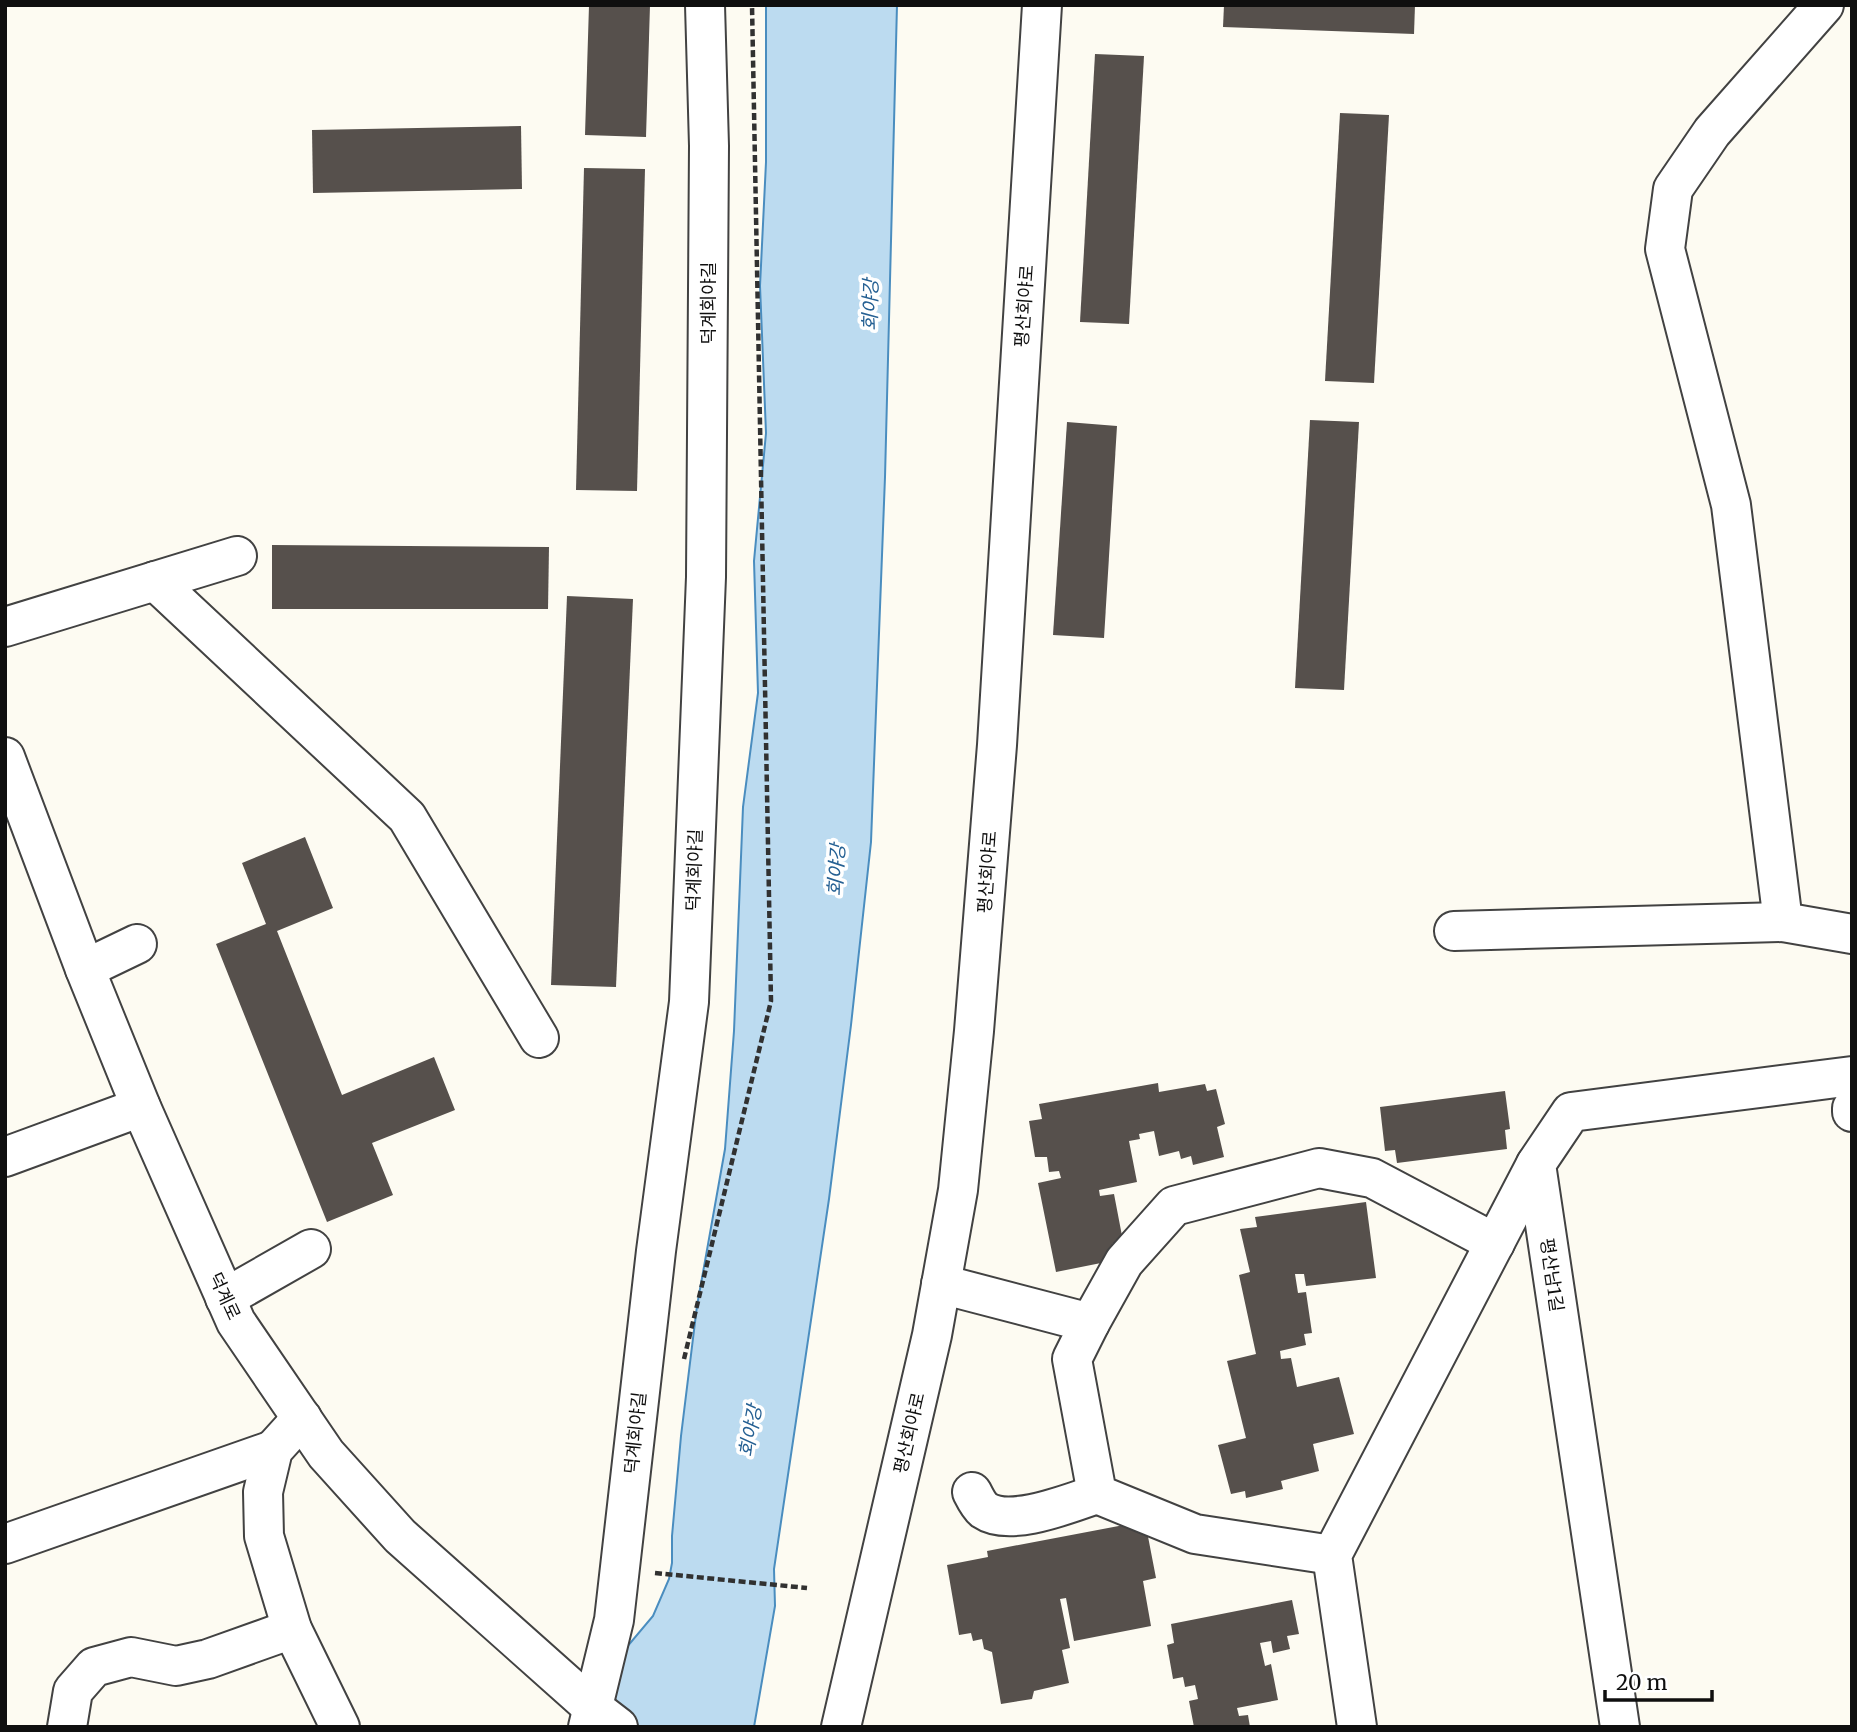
<svg xmlns="http://www.w3.org/2000/svg" width="1857" height="1732" font-family="Merriweather,'Noto Sans KR',serif">
	<style>
		.water { fill: #bcdbf0; stroke: #4a8dbf; stroke-width: 2 }
		.building { fill: #56504c }
		.lines { fill: none; stroke-linecap: round; stroke-linejoin: round }
		.minor-casing { stroke: #424242; stroke-width: 42 }
		.path { stroke: #313131; stroke-width: 4.5; stroke-dasharray: 7 3.5; stroke-linecap: butt }
		.minor { stroke: #fff; stroke-width: 38 }
		.labels { text-anchor: middle; dominant-baseline: central; stroke-width: 7; stroke-linejoin: round; paint-order: stroke }
		.street-label { font-size: 18px; fill: #0f0f0f; stroke: #fff }
		.water-label { font-size: 19px; font-style: italic; fill: #256093; stroke: #fff }
	</style>
	<rect width="100%" height="100%" fill="#fdfbf2"/>
	<path class="water" d="M766 5H897L885 477 871 842 851 1025 829 1199 774 1569 775 1606 754 1727H619L610 1667 653 1616 669 1579 672 1563V1536L681 1436 697 1306 725 1149 734 1031 743 807 758 693 754 561 766 433 760 286 766 162Z"/>
	<g class="building">
		<path d="M589 5H650L646 137 585 135Z"/>
		<path d="M1224 5H1415L1414 34 1223 27Z"/>
		<path d="M1095 54 1144 56 1129 324 1080 322Z"/>
		<path d="M1340 113 1389 115 1374 383 1325 381Z"/>
		<path d="M521 126 522 189 313 193 312 130Z"/>
		<path d="M584 168 645 169 637 491 576 490Z"/>
		<path d="M1310 420 1359 422 1344 690 1295 688Z"/>
		<path d="M1067 422 1117 426 1104 638 1053 635Z"/>
		<path d="M272 545 549 547 548 609H272Z"/>
		<path d="M567 596 633 599 616 987 551 985Z"/>
		<path d="M305 837 333 908 277 931 342 1095 434 1057 455 1110 372 1143 393 1195 327 1222 216 944 266 924 242 863Z"/>
		<path d="M1158 1083 1159 1092 1205 1084 1207 1091 1216 1089 1225 1124 1217 1127 1224 1157 1193 1165 1191 1156 1181 1159 1179 1151 1159 1156 1154 1131 1139 1134 1140 1139 1129 1141 1137 1182 1099 1190 1100 1196 1114 1194 1123 1241 1112 1244 1116 1260 1056 1272 1038 1183 1061 1178 1059 1171 1049 1172 1047 1157H1035L1029 1121 1042 1119 1039 1104Z"/>
		<path d="M1505 1091 1510 1129 1505 1130 1507 1149 1397 1163 1395 1150 1385 1151 1380 1107Z"/>
		<path d="M1366 1202 1376 1278 1306 1286 1304 1274H1295L1298 1293 1306 1292 1312 1333 1304 1334 1306 1345 1280 1351 1281 1359 1291 1358 1297 1387 1339 1377 1354 1434 1313 1444 1319 1471 1281 1481 1283 1489 1246 1498 1245 1491 1231 1494 1218 1445 1246 1438 1227 1361 1256 1354 1239 1275 1250 1272 1240 1229 1257 1227 1255 1217Z"/>
		<path d="M1145 1521 1156 1578 1143 1581 1151 1626 1074 1641 1066 1598 1060 1599 1070 1648 1062 1650 1069 1683 1034 1691 1032 1699 1001 1704 992 1652 984 1649 982 1639 973 1641 971 1633 959 1635 947 1565 988 1557 987 1551Z"/>
		<path d="M1292 1600 1299 1634 1287 1636 1290 1649 1273 1653 1271 1641 1260 1643 1265 1666 1271 1664 1278 1700 1237 1708 1239 1716 1248 1715 1250 1727H1194L1189 1701 1198 1699 1195 1685 1185 1687 1183 1677 1173 1679 1167 1645 1174 1643 1171 1624Z"/>
	</g>
	<g class="lines">
		<g class="minor-casing">
			<g id="minor">
				<path d="M1824 5 1712 132 1673 189 1665 249 1731 505 1783 922 1852 934"/>
				<path d="M155 581 407 817 539 1038"/>
				<path d="M5 627 237 556"/>
				<path d="M5 757 85 969 141 1107 236 1322 326 1454 400 1536 592 1707 618 1727"/>
				<path d="M1454 931 1783 922"/>
				<path d="M85 969 137 944"/>
				<path d="M1852 1108V1112"/>
				<path d="M5 1157 141 1107"/>
				<path d="M941 1284 1090 1323 1072 1359 1097 1494 1195 1534 1332 1555"/>
				<path d="M225 1298 311 1249"/>
				<path d="M1090 1323 1124 1262 1174 1206 1319 1168 1372 1178 1495 1243"/>
				<path d="M302 1418 273 1450 263 1492 264 1536 292 1629 340 1727"/>
				<path d="M972 1492C975 1498 979 1506 984 1510 1010 1528 1070 1503 1097 1494"/>
				<path d="M5 1544 273 1450"/>
				<path d="M67 1727 73 1691 94 1667 131 1657 176 1666 208 1659 292 1629"/>
				<path d="M588 1727 614 1620 656 1251 689 1002 706 577 709 146 705 5"/>
				<path d="M841 1727 932 1335 958 1190 974 1031 997 745 1042 5"/>
				<path d="M1357 1727 1332 1555 1536 1164"/>
				<path d="M1620 1727 1536 1164 1571 1112 1852 1076"/>
			</g>
		</g>
		<g class="path">
			<path d="M684 1359 771 1001 752 5"/>
			<path d="M655 1573 807 1588"/>
		</g>
		<use href="#minor" class="minor"/>
	</g>
	<g class="labels">
		<g class="street-label">
			<text transform="translate(708 303) rotate(-90)">덕계회야길</text>
			<text transform="translate(1024 306) rotate(-86)">평산회야로</text>
			<text transform="translate(694 870) rotate(-88)">덕계회야길</text>
			<text transform="translate(987 872) rotate(-86)">평산회야로</text>
			<text transform="translate(1552 1275) rotate(82)">평산남1길</text>
			<text transform="translate(225 1296) rotate(65)">덕계로</text>
			<text transform="translate(635 1433) rotate(-84)">덕계회야길</text>
			<text transform="translate(909 1433) rotate(-77)">평산회야로</text>
		</g>
		<g class="water-label">
			<text transform="translate(870 305) rotate(-89)">회야강</text>
			<text transform="translate(836 870) rotate(-86)">회야강</text>
			<text transform="translate(750 1431) rotate(-80)">회야강</text>
		</g>
	</g>
	<rect width="1857" height="1732" fill="none" stroke="#0f0f0f" stroke-width="14"/>
	<path d="M1605 1690v10h107v-10" fill="none" stroke="#0f0f0f" stroke-width="3.5"/>
	<text x="1616" y="1690" font-size="21" fill="#0f0f0f" stroke="#ffffff" stroke-width="5" paint-order="stroke">20 m</text>
</svg>
